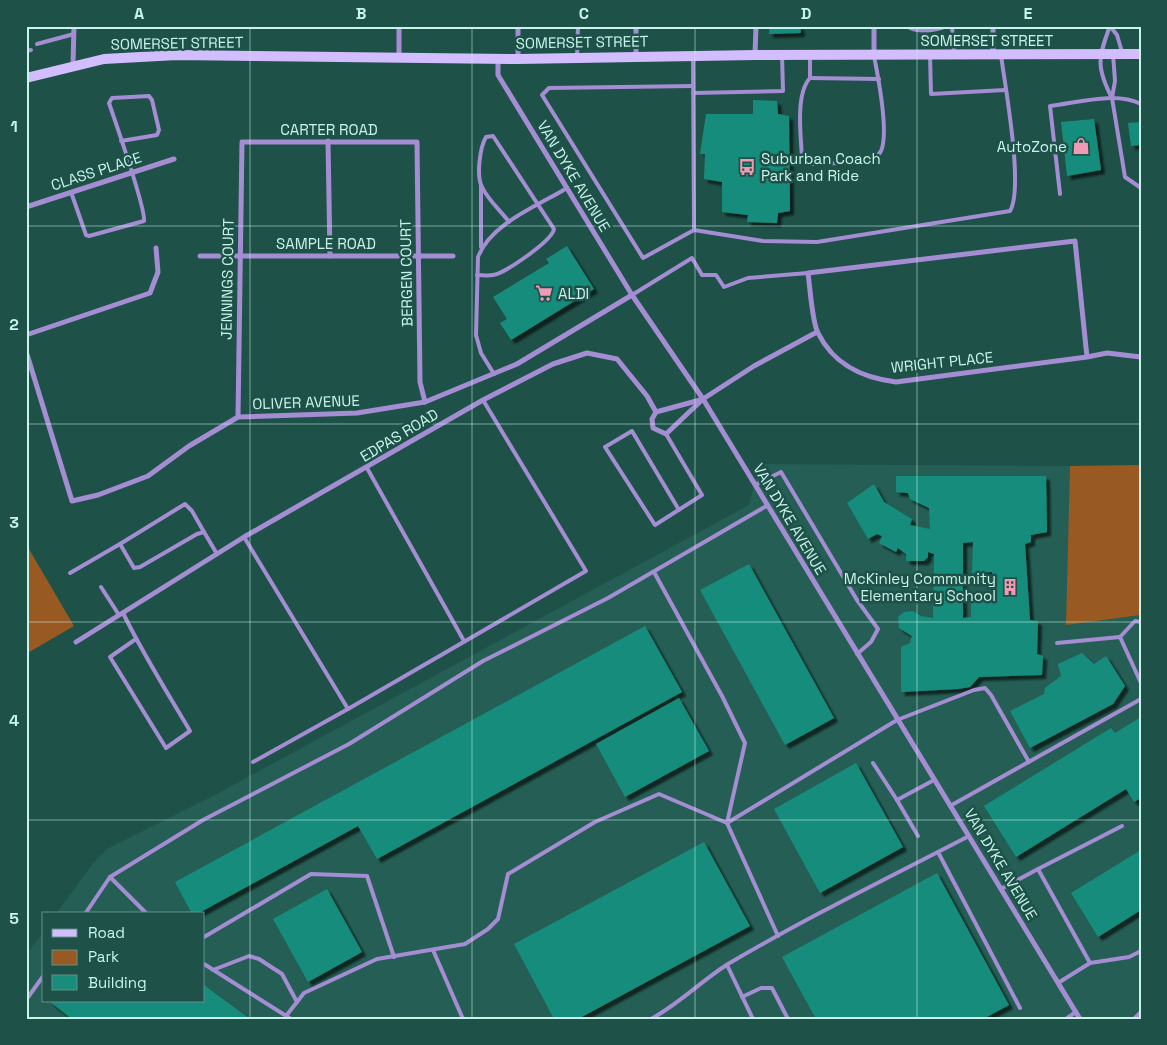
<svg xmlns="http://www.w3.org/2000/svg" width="1167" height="1045" font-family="'Space Grotesk',sans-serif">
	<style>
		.built { fill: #245e54 }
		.green { fill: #985a22 }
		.building { fill: #188d7b; fill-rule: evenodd; filter: url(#shadow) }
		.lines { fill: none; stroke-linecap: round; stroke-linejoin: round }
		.service { stroke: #a48dd2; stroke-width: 4 }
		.minor { stroke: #a48dd2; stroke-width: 5 }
		.secondary { stroke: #d2bdfe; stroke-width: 10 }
		.grid { fill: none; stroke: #c8f4ea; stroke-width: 1; stroke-opacity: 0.55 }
		.labels { text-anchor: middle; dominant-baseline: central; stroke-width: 5; stroke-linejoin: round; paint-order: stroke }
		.street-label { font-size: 15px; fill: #c8f4ea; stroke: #1e5148 }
		.poi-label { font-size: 15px; fill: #c8f4ea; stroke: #1e5148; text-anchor: end }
		.neatline { fill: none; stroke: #c8f4ea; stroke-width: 2 }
		.grid-label { font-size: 16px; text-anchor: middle; font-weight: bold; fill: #c8f4ea }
	</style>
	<defs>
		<filter id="shadow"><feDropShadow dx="4" dy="4" stdDeviation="1" flood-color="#0009"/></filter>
	</defs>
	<rect width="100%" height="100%" fill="#1e5148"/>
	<path class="built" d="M759 464 1070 466 1067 625 1141 615V1019H26V955L44 931V1001H204V914H56L94 862 107 849 211 797 749 505Z"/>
	<g class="green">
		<path d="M1141 465V615L1066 625 1070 466Z"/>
		<path d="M26 544 74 626 26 654Z"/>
	</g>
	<g class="building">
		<path d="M770 26H800L801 33 769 34Z"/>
		<path d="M753 100 777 101 778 114 789 116 790 211 778 213 777 223 747 222 748 215 722 212V182L704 179 705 154H700L706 114H753Z"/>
		<path d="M1094 119 1101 170 1067 176 1061 122Z"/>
		<path d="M1141 122V145L1131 146 1128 123Z"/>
		<path d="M567 246 594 289 511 340 500 323 507 319 493 297 549 263 546 259Z"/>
		<path d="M896 476H1046L1047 532 1031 535V542L1025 544 1030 620 1038 621 1037 654 1043 656 1042 675 979 677 970 687 958 689 901 692V647L910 643 912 636 899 628 898 617 904 612 913 611 921 616 933 618 934 554 928 552V557L924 561H906V554L898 548 896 552 879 543 882 536 877 534 868 539 847 503 874 484 884 502 912 519 910 525 930 529 929 508 910 499 908 493 896 492ZM973 542 972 573 992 572V601L971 600V617L963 618V543Z"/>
		<path d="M749 564 834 718 785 745 700 590Z"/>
		<path d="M645 626 682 692 377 859 358 826 197 914H192L175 882Z"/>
		<path d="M1082 653 1094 664 1106 656 1125 686 1113 704 1030 748 1010 711 1044 694 1045 688 1061 676 1058 664Z"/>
		<path d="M679 698 709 751 625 797 596 744Z"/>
		<path d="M1141 717V798L1134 802 1126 789 1016 857 984 806 1111 728 1115 733Z"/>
		<path d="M856 763 903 847 820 893 774 809Z"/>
		<path d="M704 842 750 926 578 1019H554L514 944Z"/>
		<path d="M1141 850V910L1098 937 1071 893Z"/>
		<path d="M937 873 1009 1005 983 1019H816L782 957Z"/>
		<path d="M327 889 362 952 308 982 273 919Z"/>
		<path d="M204 985 250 1019H72L49 1001H204Z"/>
	</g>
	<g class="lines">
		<g class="service">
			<path d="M907 26C917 33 936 31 946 26"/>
			<path d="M952 26 954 52"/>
			<path d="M1110 26C1098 58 1096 67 1112 98"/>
			<path d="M1110 26 1117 35 1122 52"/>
			<path d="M37 44 74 34"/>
			<path d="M26 51 31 50"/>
			<path d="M1113 54 1115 81 1112 98 1125 177 1141 188"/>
			<path d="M810 55V78C795 94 801 137 802 158L813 164 870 162C873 159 879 155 881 151 889 133 878 76 874 56"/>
			<path d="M930 55 931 94 1005 90"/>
			<path d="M577 58 578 26"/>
			<path d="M693 58 694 230"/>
			<path d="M810 78 879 79"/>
			<path d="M693 86 549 88 542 95 643 258 694 230 763 241 817 242 1010 211C1024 188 1005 86 1001 55"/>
			<path d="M693 93 783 91 782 55"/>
			<path d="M481 186V247"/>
			<path d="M71 192 86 235 89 236 144 221C146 209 115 121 109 103L112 98 149 96 152 100 159 130 157 135 121 141"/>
			<path d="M1060 194 1050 106C1077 103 1115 91 1141 104"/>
			<path d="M477 275C482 275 488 276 493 275 505 273 552 241 554 229L493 136 486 137C480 147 476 176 482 187 488 200 501 211 509 222"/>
			<path d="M632 295 692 258 702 275H716L724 287 748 278 808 273"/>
			<path d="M494 374 481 353 476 335 478 257C491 223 538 206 567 188"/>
			<path d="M666 434 702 495 655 525 605 447 632 431 679 510"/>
			<path d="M367 468 464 641"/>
			<path d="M755 485 781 472 857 600 878 629 871 642 857 654"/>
			<path d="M244 537 348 709"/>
			<path d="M120 544 185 504 192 511 204 532"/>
			<path d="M654 572 722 696 745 743 727 823"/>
			<path d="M70 573 120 544 134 568 140 567 197 534 204 532 217 554"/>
			<path d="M101 587 119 615"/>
			<path d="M123 613C143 654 167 692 190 731L166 748 110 657 136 639"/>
			<path d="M1120 637 1141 683"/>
			<path d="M1120 637 1135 621 1141 622"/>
			<path d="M1057 643 1120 637"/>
			<path d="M253 762 348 709 586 571 483 400"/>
			<path d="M873 763 897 800 934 780"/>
			<path d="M897 800 918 836"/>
			<path d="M950 806 1141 699"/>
			<path d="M727 823 897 720 974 690 985 688 991 695 1029 762"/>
			<path d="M938 852 1020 1008"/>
			<path d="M1038 869 1122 826"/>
			<path d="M110 877 147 914"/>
			<path d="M1001 889 1038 869 1090 963 1058 983"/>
			<path d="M85 914 110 877 203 820 349 744 483 661 608 598 768 505"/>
			<path d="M204 937 311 874 367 876 394 957"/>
			<path d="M433 950 463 1019"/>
			<path d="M1090 963 1129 957 1141 951"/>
			<path d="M204 964 291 1019"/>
			<path d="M727 965 753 1019"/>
			<path d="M213 970 249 956 259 959 282 974 297 1002"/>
			<path d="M742 997 761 988H772L788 1019"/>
			<path d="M26 1000 44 975"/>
			<path d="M286 1016 304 993 377 959 465 944 488 929 498 919 508 874 595 822 659 794 727 823 778 936"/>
			<path d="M651 1019C679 1004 701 981 728 964 806 918 888 878 969 836"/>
			<path d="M1066 1019 1076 1012"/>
			<path d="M1134 1019 1141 1012"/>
		</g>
		<g class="minor">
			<path d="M636 26V56"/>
			<path d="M993 54V26"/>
			<path d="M755 55 756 26"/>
			<path d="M874 55V26"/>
			<path d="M399 57V26"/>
			<path d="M498 58V75L632 295 703 399 1080 1019"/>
			<path d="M518 59V26"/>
			<path d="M73 65 74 26"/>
			<path d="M328 141 330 256"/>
			<path d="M26 207 174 159"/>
			<path d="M200 256H453"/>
			<path d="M26 335 150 293 158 272 156 248"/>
			<path d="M26 351 72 501 98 495 148 476 189 446 238 417 357 413 425 402 517 364 632 295"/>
			<path d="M1087 357 1075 241 808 273C810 287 812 322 818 333 834 365 862 378 896 382L1087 357 1107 353 1141 357"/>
			<path d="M656 412 652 419 653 428 666 434 703 399 754 366 817 332"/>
			<path d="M656 412 700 400"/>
			<path d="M238 417 242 142H417L420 382 425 402"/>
			<path d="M76 642 244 537 483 400 553 364 587 353 617 359 647 396 656 412"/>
		</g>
		<path class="secondary" d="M26 78 104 59 177 55 518 59 755 55 1141 54"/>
	</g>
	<path class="grid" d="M250 26V1019M472 26V1019M695 26V1019M917 26V1019M26 226H1141M26 424H1141M26 622H1141M26 820H1141"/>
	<defs>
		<g id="shop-bare" transform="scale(1.35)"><path d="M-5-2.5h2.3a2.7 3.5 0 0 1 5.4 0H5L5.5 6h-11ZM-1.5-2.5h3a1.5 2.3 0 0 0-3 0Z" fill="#f09ab6" stroke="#1e5148" stroke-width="2.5" paint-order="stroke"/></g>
		<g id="bus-bare" transform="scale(1.35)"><path d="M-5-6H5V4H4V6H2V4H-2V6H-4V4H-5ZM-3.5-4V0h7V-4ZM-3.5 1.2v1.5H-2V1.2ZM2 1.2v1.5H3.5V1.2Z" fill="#f09ab6" stroke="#1e5148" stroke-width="2.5" paint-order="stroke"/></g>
		<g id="supermarket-bare" transform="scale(1.35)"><path d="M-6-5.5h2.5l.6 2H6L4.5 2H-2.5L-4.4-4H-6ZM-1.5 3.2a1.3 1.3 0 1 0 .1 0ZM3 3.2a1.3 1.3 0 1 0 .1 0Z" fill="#f09ab6" stroke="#1e5148" stroke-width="2.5" paint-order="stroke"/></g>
		<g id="building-bare" transform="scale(1.35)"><path d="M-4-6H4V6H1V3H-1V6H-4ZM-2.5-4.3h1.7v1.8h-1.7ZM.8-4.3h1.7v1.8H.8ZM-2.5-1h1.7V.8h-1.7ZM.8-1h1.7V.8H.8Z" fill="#f09ab6" stroke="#1e5148" stroke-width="2.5" paint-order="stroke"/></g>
	</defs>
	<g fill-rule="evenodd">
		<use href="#shop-bare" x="1081" y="146"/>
		<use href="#bus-bare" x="747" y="167"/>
		<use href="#supermarket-bare" x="544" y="293"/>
		<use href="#building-bare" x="1010" y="587"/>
	</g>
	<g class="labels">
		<g class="street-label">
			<text x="987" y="40">SOMERSET STREET</text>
			<text transform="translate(582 42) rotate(-1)">SOMERSET STREET</text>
			<text transform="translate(177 43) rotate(-1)">SOMERSET STREET</text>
			<text x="329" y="129">CARTER ROAD</text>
			<text transform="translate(96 171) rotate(-18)">CLASS PLACE</text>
			<text transform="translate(574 176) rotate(59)">VAN DYKE AVENUE</text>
			<text x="326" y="243">SAMPLE ROAD</text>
			<text transform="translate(406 273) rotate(-91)">BERGEN COURT</text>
			<text transform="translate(227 279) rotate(-89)">JENNINGS COURT</text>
			<text transform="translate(942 362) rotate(-6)">WRIGHT PLACE</text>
			<text transform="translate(306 402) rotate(-2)">OLIVER AVENUE</text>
			<text transform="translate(399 435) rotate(-31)">EDPAS ROAD</text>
			<text transform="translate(790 519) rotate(59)">VAN DYKE AVENUE</text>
			<text transform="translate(1001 864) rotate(59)">VAN DYKE AVENUE</text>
		</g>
		<g class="poi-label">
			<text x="1067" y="146">AutoZone</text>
			<text x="761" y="158" text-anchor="start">Suburban Coach<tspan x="761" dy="17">Park and Ride</tspan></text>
			<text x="558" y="293" text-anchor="start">ALDI</text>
			<text x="996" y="578">McKinley Community<tspan x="996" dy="17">Elementary School</tspan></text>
		</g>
	</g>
	<rect width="1167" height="1045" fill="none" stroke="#1e5148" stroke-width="55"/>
	<rect x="42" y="912" width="162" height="90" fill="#1e5148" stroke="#629289"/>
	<rect x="52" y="929" width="25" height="8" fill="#d2bdfe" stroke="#629289"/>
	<text x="88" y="938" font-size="15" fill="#c8f4ea">Road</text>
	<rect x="52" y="950" width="25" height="15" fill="#985a22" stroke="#629289"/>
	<text x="88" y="962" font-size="15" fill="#c8f4ea">Park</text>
	<rect x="52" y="975" width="25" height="15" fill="#188d7b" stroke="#629289"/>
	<text x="88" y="988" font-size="15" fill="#c8f4ea">Building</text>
	<rect x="28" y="28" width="1112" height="990" class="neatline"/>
	<g class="grid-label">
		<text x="139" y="19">A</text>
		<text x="361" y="19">B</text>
		<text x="584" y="19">C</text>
		<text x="806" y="19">D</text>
		<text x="1028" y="19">E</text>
		<text x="14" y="132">1</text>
		<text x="14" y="330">2</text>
		<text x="14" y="528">3</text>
		<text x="14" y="726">4</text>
		<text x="14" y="924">5</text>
	</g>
</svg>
